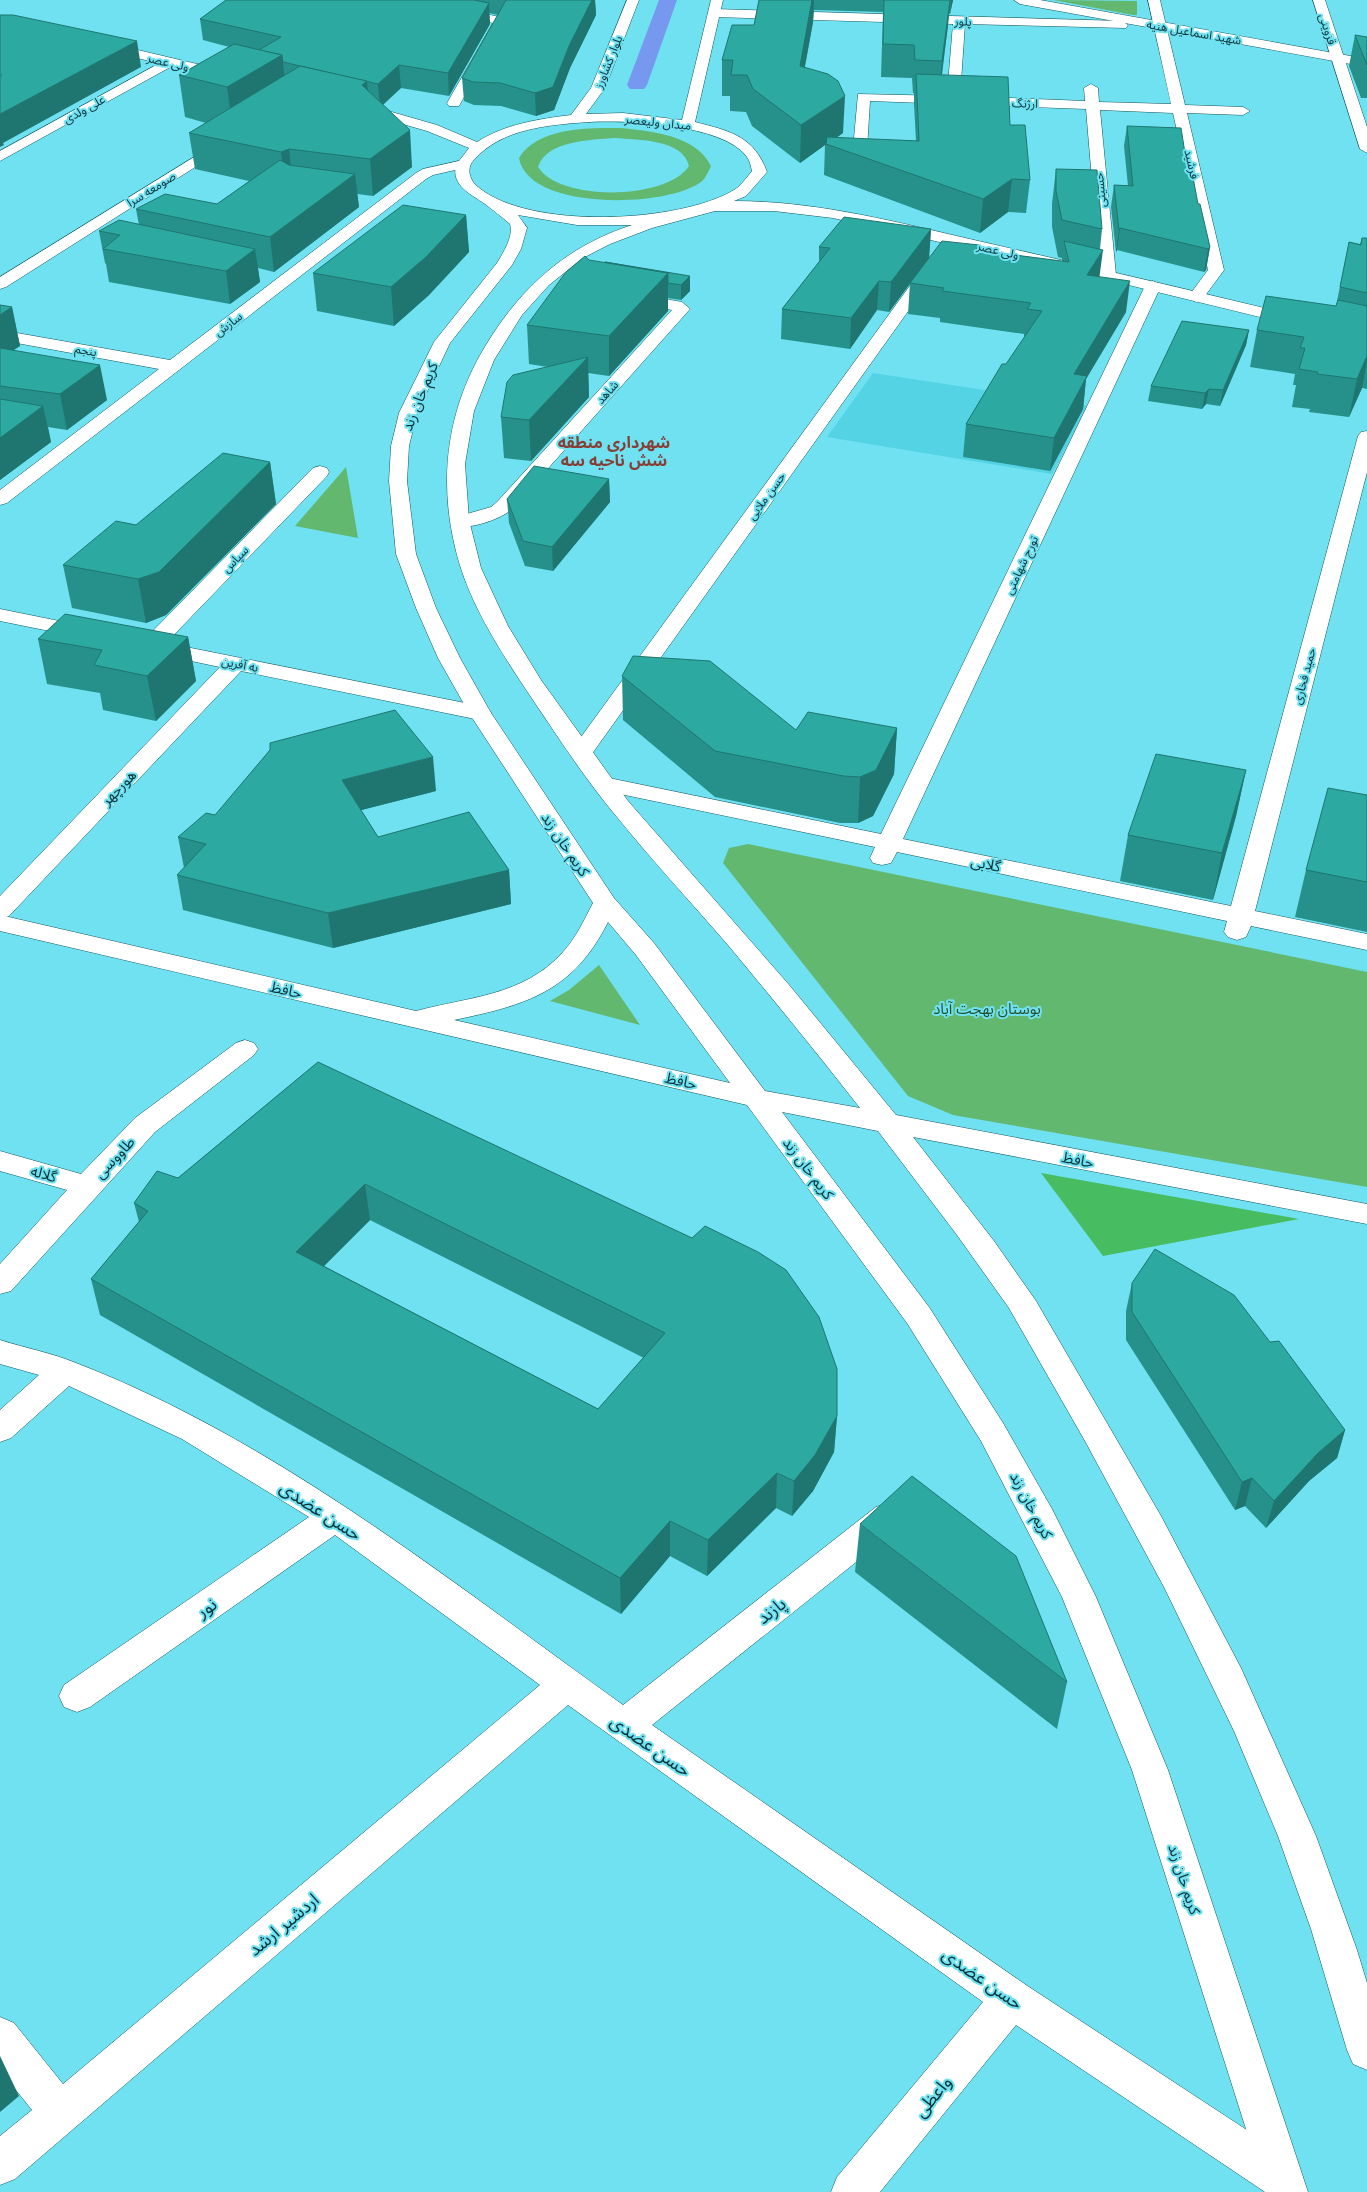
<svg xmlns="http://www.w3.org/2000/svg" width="1367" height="2192" font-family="'Noto Sans','Noto Sans Arabic',sans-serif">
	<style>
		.built { fill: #54d3e5 }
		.green { fill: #63b870; fill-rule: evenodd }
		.forest { fill: #48bc60 }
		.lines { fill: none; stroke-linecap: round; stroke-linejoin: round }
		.canal { fill: #7798ef; fill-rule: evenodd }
		.minor-casing { stroke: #14555d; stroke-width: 1 }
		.major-casing { stroke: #14555d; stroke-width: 1 }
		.minor { fill: #fff; fill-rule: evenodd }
		.major { fill: #fff; fill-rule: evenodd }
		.wall { fill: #26918a; fill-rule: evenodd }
		.shaded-wall { fill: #1f7670 }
		.building { fill: #2ca9a0; stroke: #1f7670; fill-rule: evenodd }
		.labels { text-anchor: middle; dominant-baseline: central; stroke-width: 4; stroke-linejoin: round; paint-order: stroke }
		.far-street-label { font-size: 12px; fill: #0c3237; stroke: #6fe1f1 }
		.street-label { font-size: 15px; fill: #0c3237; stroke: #6fe1f1 }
		.park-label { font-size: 15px; fill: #25512c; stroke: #6fe1f1 }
		.far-district-label { font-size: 16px; font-weight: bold; fill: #863e37; stroke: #6fe1f1 }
		.near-street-label { font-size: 18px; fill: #0c3237; stroke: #6fe1f1 }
	</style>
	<rect width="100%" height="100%" fill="#6fe1f1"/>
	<path class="built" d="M873 373 1088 406 1052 474 827 437Z"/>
	<g class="green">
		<path d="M1053 0 1137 1V15H1133Z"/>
		<path d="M620 128C651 131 696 135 711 166 708 172 706 178 701 182 666 208 528 211 519 158 538 127 588 128 620 128ZM615 138C638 140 683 139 689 166 667 200 560 202 538 167 547 140 591 140 615 138Z"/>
		<path d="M346 467 358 538 295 526Z"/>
		<path d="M748 844 1367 972V1187L953 1115 908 1096 723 863 729 848Z"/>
		<path d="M599 965 640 1025 550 1001 569 990Z"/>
	</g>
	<path class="forest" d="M1041 1173 1299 1219 1103 1256Z"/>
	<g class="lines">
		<path class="canal" d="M659 0H677L647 85 644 89H630L627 85Z"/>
		<g class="minor-casing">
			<g id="minor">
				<path d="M393 0H417L500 17 506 21 459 106H449L447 103 493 23 399 4Z"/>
				<path d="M1148 0H1160L1185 105 1243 107 1250 111 1243 115 1187 113 1224 270 1202 300 1196 302 1188 297 1208 270 1173 113 1100 110 1116 275 1108 280 1100 275 1086 109 870 101 867 149 860 153 855 152 853 149 858 94 947 96 953 24 714 17 708 13 714 9 1122 21 1128 25 1126 28 965 24 960 96 1085 101 1084 88 1091 84 1098 88 1099 102 1171 104Z"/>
				<path d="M1313 0H1325L1367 127V153L1360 149Z"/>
				<path d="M169 58 174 59 176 62 174 65 0 161V151Z"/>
				<path d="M225 138 232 142 230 145 6 287 0 289V277Z"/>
				<path d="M463 160 468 161 470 164 468 167 433 175 426 179 7 503 0 505V490L159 369 0 340V330L170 360 416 173 423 169Z"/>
				<path d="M931 263 939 268 589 758 581 760 573 758 570 753 573 748 925 265Z"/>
				<path d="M1153 281 1161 286 903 839 1231 906 1358 436 1361 432 1367 431V472L1255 911 1367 934V950L1251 926 1246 937 1237 940 1228 937 1224 932 1227 921 897 852 891 863 882 865 873 863 870 858 875 847 596 789 592 784 596 779 604 777 881 834 1145 286Z"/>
				<path d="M632 293 682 302 690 309 511 510C499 520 468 530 453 526L450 522 453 518 491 507 497 502 672 310 626 301 624 298Z"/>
				<path d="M320 466 327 468 329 472 327 476 166 643 480 706 488 708 491 713 488 718 480 720 241 671 9 916 0 919V896L220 667 143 651 140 646 143 641 313 468Z"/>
				<path d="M0 609 89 627 96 629 100 633 96 637 89 639 0 621Z"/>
				<path d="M245 1040 254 1043 258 1049 254 1055 155 1132 11 1291 0 1294V1264L67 1190 0 1171V1151L81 1174 135 1118 236 1043Z"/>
				<path d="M0 1340C25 1348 52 1353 76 1363 276 1440 451 1582 623 1705L876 1507 888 1503 900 1507 905 1517 900 1527 652 1725 1026 1985 1297 2163 1303 2178 1298 2192H1265L1016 2025 880 2192H831L837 2177 983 2002 568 1705 15 2179 0 2185V2136L32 2110 0 2070V2017L14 2023 63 2084 540 1685 335 1535 90 1707 77 1712 64 1707 59 1696 64 1685 309 1517 182 1439 69 1386 11 1438 0 1442V1410L39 1375 0 1364Z"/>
			</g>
		</g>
		<g class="major-casing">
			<g id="major">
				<path d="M627 0H639L605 88 586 114 623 113 682 120 711 0H723L695 122C730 131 754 136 767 172L746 196 734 201C821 201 903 224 987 243 1114 272 1241 302 1367 333V343L1108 280 833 218 774 211H715L652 228 610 244 583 258 549 285 522 315 494 360 474 411 465 464 469 520 481 568 508 626 541 680 628 801 790 986 896 1115 1367 1204V1224L913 1137 994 1241 1036 1301 1161 1516 1241 1668 1316 1836 1357 1950 1367 1983V2070L1353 2064 1347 2050 1311 1929 1278 1836 1234 1731 1164 1587 1085 1441 1009 1308 957 1235 878 1131 782 1112 929 1307 1003 1423 1052 1509 1096 1597 1168 1770 1308 2192H1266L1132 1770 1062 1597 981 1441 907 1323 747 1105 0 931V915L416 1011C468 997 524 996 563 952 576 938 584 920 593 903L469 713 438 658 416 608 396 554 389 481 391 446 399 413 434 342 497 263C503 253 514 236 510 224 502 217 493 210 485 204 471 194 451 186 456 165L469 148 427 131 354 110 352 107 359 103 364 104 437 125 477 142C505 124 539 119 571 115L591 88ZM589 122C626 120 724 124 747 157 750 161 751 167 752 171 747 177 741 186 734 190 679 223 529 230 478 187 470 181 466 169 473 161 501 128 549 125 589 122ZM518 215 577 225H632C567 246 521 287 486 345 448 407 438 476 455 547 468 604 503 655 535 703 560 740 584 777 612 811 649 857 689 900 728 945 773 999 817 1053 860 1108L765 1091 654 943 614 898 491 713 460 658 436 608 416 554 407 481 409 446 417 413 450 343 512 265 521 249 527 228ZM608 922 636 955 730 1083 454 1020C526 1005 573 992 608 922Z"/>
				<path d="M1014 0H1040L1367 59V67L1020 4Z"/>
				<path d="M104 42 235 73 237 76 230 80 99 49 98 46 99 43Z"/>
			</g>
		</g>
		<use href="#minor" class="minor"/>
		<use href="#major" class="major"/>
	</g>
	<g class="wall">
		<path d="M226 0H595L596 15 570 68 554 110 536 116 501 106 474 105 464 101 462 78 498 15 489 13 490 24 449 96 401 88 383 105 412 167 373 196 357 194 359 207 274 272 258 268 260 282 230 304 109 282 106 264 105 263 99 231 139 225 136 209 217 204 249 181 195 169 189 133 206 123 185 117 179 75 229 47 203 40 200 19Z"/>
		<path d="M759 0H953L950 14H949L942 75 1010 125 1030 180 1026 213 1008 212 980 233 824 175 825 145 800 163 752 126 746 112 730 111V96H722V60L754 25ZM814 10 883 12 881 77 912 78 913 93H914V104L916 141 836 138 843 133 805 67 813 22Z"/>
		<path d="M1355 35 1367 37V35V98H1361L1349 66Z"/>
		<path d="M1127 126 1198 204 1210 247 1206 270 1204 272 1117 250 1116 252 1111 207 1114 185 1128 186 1124 146Z"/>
		<path d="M1056 169 1102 229 1100 249 1099 277 1126 312 1086 379 1083 409 1050 471 963 457 966 424 1024 339V334L940 322V318L908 314 910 283 979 250 1062 261V258L1058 257 1052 227V204Z"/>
		<path d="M466 215 469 252 429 295 394 326 317 311 313 273Z"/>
		<path d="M931 229 929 258 889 312 877 310 850 349 781 339 782 309 819 262V247Z"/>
		<path d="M1362 238H1367V389L1362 388 1349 417 1309 412 1310 409 1292 407 1296 385H1293L1295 374 1250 367 1257 330 1336 306 1349 242 1360 244Z"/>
		<path d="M690 276V291L681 300 668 298V311L609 376 588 373 589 397 531 461 504 458 501 417 548 367 529 364 527 325Z"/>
		<path d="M0 305 12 307 20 346 13 350 107 400 67 430 48 427 51 442 0 480Z"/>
		<path d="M1249 330 1246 345 1220 406 1206 404 1202 409 1148 401 1151 386Z"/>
		<path d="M270 462 276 504 166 615 146 623 72 608 63 565 136 525Z"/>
		<path d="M609 479 610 502 553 571 525 566 509 523 507 499Z"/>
		<path d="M188 637 196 681 156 721 103 710 100 693 47 684 38 639Z"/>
		<path d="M622 676 796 730 897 728 894 774 873 816 858 823H840L715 797 623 720Z"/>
		<path d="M1246 770 1236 816 1213 900 1120 881 1128 835Z"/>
		<path d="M436 791 361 810 378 837 509 870 511 904 333 948 183 910 177 875 184 868 178 837 215 815Z"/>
		<path d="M1367 795V932L1295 917 1306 870Z"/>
		<path d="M318 1062 837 1416 834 1452 813 1491 792 1516 776 1508 707 1576 670 1556 621 1614 100 1315 91 1279 139 1222 134 1203 178 1178ZM370 1220 644 1358 598 1409 324 1266Z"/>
		<path d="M1132 1283 1270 1342 1345 1430 1337 1458 1309 1481 1266 1528 1245 1506 1235 1510 1126 1340V1311Z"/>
		<path d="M860 1524 1067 1682 1057 1729 855 1572Z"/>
	</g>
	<g class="shaded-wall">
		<path d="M592 0H595L596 15 570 68 554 110 536 116 535 93 569 46Z"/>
		<path d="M812 0H814L813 22 798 102 800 66Z"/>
		<path d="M950 0 948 26 939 94 942 61Z"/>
		<path d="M951 0H953L950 14Z"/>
		<path d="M489 3 490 24 449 96 448 73Z"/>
		<path d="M137 41 141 67 3 143 4 145 0 147V114Z"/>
		<path d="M282 55 287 96 233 130 227 87Z"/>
		<path d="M399 65 401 88 380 107 378 84Z"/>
		<path d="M367 81 370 116 362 85Z"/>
		<path d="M845 96 843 133 827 144H826L825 145 800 163 801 125Z"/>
		<path d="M410 130 412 167 373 196 370 159Z"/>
		<path d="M289 149 293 186 286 189 281 152Z"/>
		<path d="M355 174 359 207 274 272 270 237Z"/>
		<path d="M1012 179 1008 212 980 233 983 199Z"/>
		<path d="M466 215 469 252 429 295 394 326 391 287Z"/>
		<path d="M1120 228 1117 250 1116 252 1119 230Z"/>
		<path d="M931 229 929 258 889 312 891 282Z"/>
		<path d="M1210 247 1206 270 1204 272 1208 249Z"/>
		<path d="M255 249 260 282 230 304 226 271Z"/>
		<path d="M1103 250 1099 280 1087 275Z"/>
		<path d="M668 273V311L609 376V336Z"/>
		<path d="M690 276V291L681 300V285Z"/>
		<path d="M879 281 877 310 850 349 851 318Z"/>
		<path d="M1130 281 1126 312 1086 379 1083 409 1050 471 1054 438 1074 374Z"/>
		<path d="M12 307 20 346 0 359V315Z"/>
		<path d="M1249 330 1246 345 1220 406 1223 390Z"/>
		<path d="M1367 356V362L1362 388 1349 417 1357 379Z"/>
		<path d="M588 357 589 397 531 461 529 420Z"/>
		<path d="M100 365 107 400 67 430 60 394Z"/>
		<path d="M1209 389 1206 404 1202 409 1205 393Z"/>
		<path d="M43 406 51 442 0 480V438Z"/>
		<path d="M270 462 276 504 166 615 146 623 138 579Z"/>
		<path d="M609 479 610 502 553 571 552 547Z"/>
		<path d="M188 637 196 681 156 721 147 676Z"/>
		<path d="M897 728 894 774 873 816 858 823 860 777Z"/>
		<path d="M433 757 436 791 346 814 342 780Z"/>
		<path d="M1246 770 1236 816 1213 900 1222 853Z"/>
		<path d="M509 870 511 904 333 948 328 913Z"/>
		<path d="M365 1184 370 1220 302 1288 296 1252Z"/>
		<path d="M837 1416 834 1452 813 1491 792 1516 794 1481Z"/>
		<path d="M1345 1430 1337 1458 1309 1481 1266 1528 1274 1501 1318 1453Z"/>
		<path d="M777 1473 776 1508 707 1576 708 1540Z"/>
		<path d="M1252 1478 1245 1506 1235 1510 1242 1482Z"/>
		<path d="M670 1521V1556L621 1614 620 1578Z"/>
		<path d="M0 2056 19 2096 0 2112Z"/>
	</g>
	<g class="building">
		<path d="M226 0H474L489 3 448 73 399 65 378 84 283 62 282 55 259 50 281 37 200 19Z"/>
		<path d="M506 0H592L569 46 553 87 535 93 500 83 473 82 462 78Z"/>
		<path d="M759 0H812L800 66 828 74 838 81 845 96 801 125 753 89 747 75H731L733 60H722L732 25H754Z"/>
		<path d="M884 0H950L942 61 915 60 914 45 883 44Z"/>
		<path d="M0 15H13L137 41 0 114V76L2 75 0 74Z"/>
		<path d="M1355 35 1367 37V65Z"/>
		<path d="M234 44 282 55 227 87 179 75Z"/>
		<path d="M300 66 367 81 362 85 410 130 370 159 289 149 281 152 189 133Z"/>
		<path d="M916 74 1008 77 1010 125H1025L1030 180 1012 179 983 199 826 144 827 137 919 141Z"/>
		<path d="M1127 126 1181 128 1188 172H1192L1198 204H1200L1210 247 1208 249 1120 228 1119 230 1114 185 1133 186Z"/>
		<path d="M280 160 289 165 355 174 270 237 136 209 165 194 217 204Z"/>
		<path d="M1056 169 1097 170 1102 229 1062 220 1056 191Z"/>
		<path d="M403 205 466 215 426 257 391 287 313 273Z"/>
		<path d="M844 217 931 229 891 282 879 281 851 318 782 309 830 248 819 247Z"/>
		<path d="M119 220 255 249 226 271 103 249 120 235 99 231Z"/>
		<path d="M1362 238H1367V293L1340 287 1349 242 1361 245Z"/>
		<path d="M942 241 979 245 976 250 1069 262 1064 241 1103 250 1087 275 1130 281 1074 374 1087 376 1054 438 966 424 1002 364H1006L1042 311 1027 309 1031 303 942 291 944 288 910 283Z"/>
		<path d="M585 256 589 260 668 273 609 336 527 325 566 272Z"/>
		<path d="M605 262 690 276 681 285 668 283V273Z"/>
		<path d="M1266 296 1336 306 1338 300 1367 306V356L1357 379 1317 374 1318 372 1299 369 1305 348H1300L1304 337 1257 330Z"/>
		<path d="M0 305 12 307 0 315Z"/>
		<path d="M1182 321 1249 330 1223 390 1209 389 1205 393 1151 386Z"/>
		<path d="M0 348 100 365 60 394 0 386Z"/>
		<path d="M588 357 529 420 501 417 507 382 513 375Z"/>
		<path d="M0 399 43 406 0 438Z"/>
		<path d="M223 453 270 462 159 572 138 579 63 565 116 521 136 525Z"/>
		<path d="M534 466 609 479 552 547 523 541 507 499Z"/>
		<path d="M65 614 188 637 147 676 94 665 102 650 38 639Z"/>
		<path d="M633 656 710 661 796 730 808 712 897 728 876 770 860 777 843 776 715 751 622 676Z"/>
		<path d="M395 710 433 757 342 780 378 837 469 812 509 870 328 913 177 875 206 844 178 837 206 813 215 815 270 750V743Z"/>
		<path d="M1156 754 1246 770 1222 853 1128 835Z"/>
		<path d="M1328 788 1367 795V882L1306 870Z"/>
		<path d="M318 1062 692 1238 705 1226 758 1252 786 1270 819 1317 837 1369V1416L815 1455 794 1481 777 1473 708 1540 670 1521 620 1578 91 1279 148 1211 134 1203 157 1171 178 1178ZM365 1184 665 1333 598 1409 296 1252Z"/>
		<path d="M1155 1249 1234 1295 1270 1342 1279 1341 1345 1430 1318 1453 1274 1501 1252 1478 1242 1482 1132 1312V1283Z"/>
		<path d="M912 1476 1016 1556 1067 1682 860 1524Z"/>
	</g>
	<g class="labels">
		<g class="far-street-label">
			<text transform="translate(963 21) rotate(2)">پلور</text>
			<text transform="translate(1328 29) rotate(72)">قزوینی</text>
			<text transform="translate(1194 32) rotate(10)">شهید اسماعیل هنیه</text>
			<text transform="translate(168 62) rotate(13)">ولی عصر</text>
			<text transform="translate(608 62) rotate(-68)">بلوار کشاورز</text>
			<text transform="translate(1025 103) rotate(2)">ارژنگ</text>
			<text transform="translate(84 109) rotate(-29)">علی ولدی</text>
			<text transform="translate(658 122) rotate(6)">میدان ولیعصر</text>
			<text transform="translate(1192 164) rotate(77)">فرشید</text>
			<text transform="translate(151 189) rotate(-32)">صومعه سرا</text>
			<text transform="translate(1100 190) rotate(-95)">حسینی</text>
			<text transform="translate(998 250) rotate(13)">ولی عصر</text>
			<text transform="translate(228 324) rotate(-37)">سازش</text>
			<text transform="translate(86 350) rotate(10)">پنجم</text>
			<text transform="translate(607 392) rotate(-48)">شاهد</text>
			<text transform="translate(766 496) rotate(-54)">حسن ملایی</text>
			<text transform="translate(235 559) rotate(-46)">سپاس</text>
			<text transform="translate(1021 565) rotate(-65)">تورج شهامتی</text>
			<text transform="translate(240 664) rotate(11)">به آفرین</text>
			<text transform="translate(1304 676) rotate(-75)">حمید فخاری</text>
		</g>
		<g class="street-label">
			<text transform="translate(419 396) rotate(-68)">کریم خان زند</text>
			<text transform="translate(118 787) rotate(-46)">هورچهر</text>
			<text transform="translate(566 844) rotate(56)">کریم خان زند</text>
			<text transform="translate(986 863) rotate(12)">گلابی</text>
			<text transform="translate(286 989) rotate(13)">حافظ</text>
			<text transform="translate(681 1080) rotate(13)">حافظ</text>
			<text transform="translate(114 1157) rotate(-47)">طاووسی</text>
			<text transform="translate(1078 1159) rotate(11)">حافظ</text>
			<text transform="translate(809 1168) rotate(53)">کریم خان زند</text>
			<text transform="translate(44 1173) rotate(16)">گلاله</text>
			<text transform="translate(1032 1505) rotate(62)">کریم خان زند</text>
			<text transform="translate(1185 1879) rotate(72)">کریم خان زند</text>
		</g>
		<g class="park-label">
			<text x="987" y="1008">بوستان بهجت آباد</text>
		</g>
		<g class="far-district-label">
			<text x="614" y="442">شهرداری منطقه<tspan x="614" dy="18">شش ناحیه سه</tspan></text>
		</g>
		<g class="near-street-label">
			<text transform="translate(321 1510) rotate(33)">حسن عضدی</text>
			<text transform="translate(206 1607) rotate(-35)">نور</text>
			<text transform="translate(771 1610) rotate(-38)">پازند</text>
			<text transform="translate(651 1745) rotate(35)">حسن عضدی</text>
			<text transform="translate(283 1924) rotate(-40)">اردشیر ارشد</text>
			<text transform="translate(983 1978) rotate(35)">حسن عضدی</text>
			<text transform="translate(932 2096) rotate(-50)">واعظی</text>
		</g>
	</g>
</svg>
